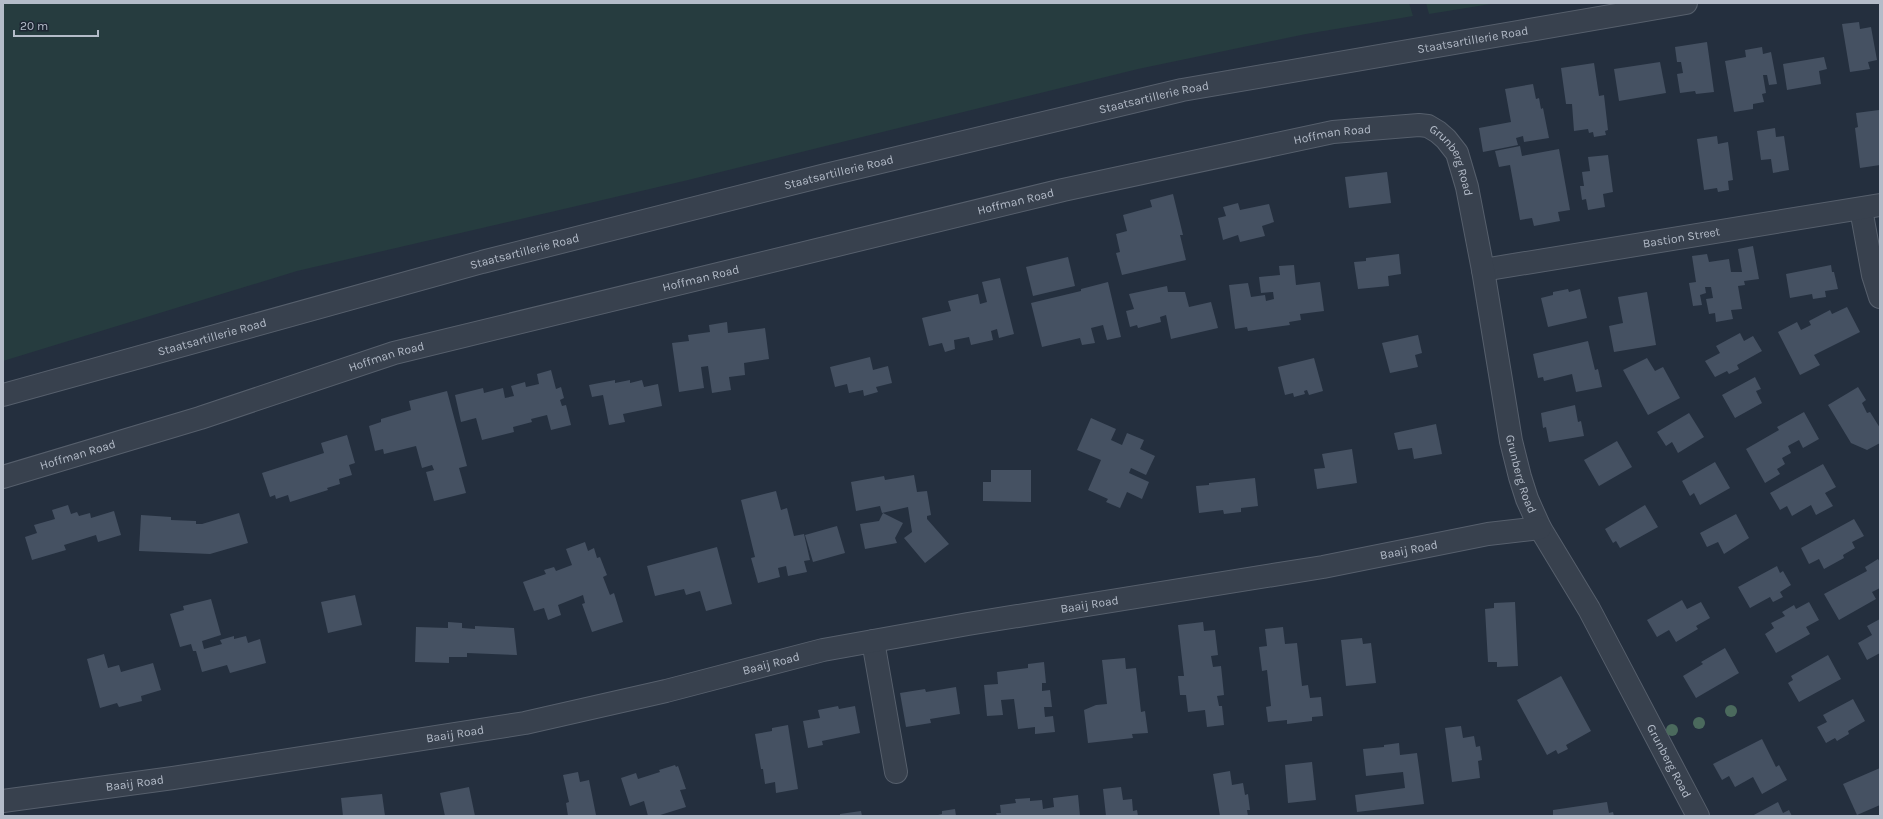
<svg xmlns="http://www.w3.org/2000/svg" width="1883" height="819" font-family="Karla,sans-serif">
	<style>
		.green { fill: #263c3f }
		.building { fill: #455162 }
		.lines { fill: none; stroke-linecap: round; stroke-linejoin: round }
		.minor-casing { stroke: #565f6c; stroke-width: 24 }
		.tertiary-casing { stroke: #565f6c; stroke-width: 24 }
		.minor { stroke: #38414e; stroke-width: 22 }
		.tertiary { stroke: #38414e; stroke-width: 22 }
		.tree { fill: #4b6a5d }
		.labels { text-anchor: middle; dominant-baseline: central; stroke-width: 4; stroke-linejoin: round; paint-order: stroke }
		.street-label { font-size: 12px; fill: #b4bcc9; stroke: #1d2633 }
	</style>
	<rect width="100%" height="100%" fill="#242f3e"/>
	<g class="green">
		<path d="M3 3H1409L1413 16 1306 34 1138 69 684 181 297 271 3 361Z"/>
		<path d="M1426 3H1497L1429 14Z"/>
	</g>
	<g class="building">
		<path d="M1859 22 1860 29 1871 27 1877 60 1868 62 1870 69 1850 72 1842 24Z"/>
		<path d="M1707 42 1714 92 1696 94 1695 91 1680 93 1677 74 1683 73 1681 62H1677L1675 47Z"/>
		<path d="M1762 47 1763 54 1771 52 1777 84 1769 85 1767 75H1763L1766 93 1762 94 1764 102 1753 104V109L1734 112 1725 61 1746 57 1745 50Z"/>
		<path d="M1824 57 1827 69 1819 71 1821 84 1787 90 1783 64Z"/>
		<path d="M1660 62 1666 93 1619 101 1614 69Z"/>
		<path d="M1594 63 1599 96 1604 95 1608 130 1605 131 1606 135 1594 137 1593 132 1589 133 1588 129 1574 131 1572 104H1566L1561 68Z"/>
		<path d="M1533 84 1536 99 1539 98 1541 109 1543 108 1549 138 1524 142 1523 136 1516 138 1518 145 1483 152 1479 128 1511 122 1505 89Z"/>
		<path d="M1879 110 1880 165 1860 168 1855 128 1858 127 1856 113Z"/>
		<path d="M1775 128 1776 137 1784 136 1789 170 1773 173 1771 159 1761 160 1757 131Z"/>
		<path d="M1717 136 1718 144 1728 142 1733 180 1728 181 1729 190 1718 192 1717 188 1704 190 1697 139Z"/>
		<path d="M1520 146 1522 156 1559 149 1570 210 1558 212 1560 221 1534 226 1532 218 1520 220 1510 165 1499 167 1495 151Z"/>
		<path d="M1608 155 1613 192 1603 194 1605 207 1588 210 1586 199 1582 200 1580 186H1584L1582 172 1590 171 1588 157Z"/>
		<path d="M1387 172 1391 203 1349 208 1345 177Z"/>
		<path d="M1173 194 1183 235H1180L1186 260 1122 275 1116 253 1120 252 1116 234 1127 231 1123 215 1152 207 1150 200Z"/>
		<path d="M1238 203 1240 210 1269 204 1274 222 1262 226 1265 236 1240 242 1238 235 1223 240 1218 218 1226 216 1223 207Z"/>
		<path d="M1753 246 1759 279 1744 281 1745 285 1738 286 1742 309 1731 310 1733 319 1716 322 1715 313 1709 314 1706 299 1713 298 1711 287H1705L1706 293 1700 295 1702 305 1693 306 1689 283 1696 282 1692 256 1707 254 1709 262 1729 259 1731 272H1742L1738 249Z"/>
		<path d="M1399 254 1401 274 1388 276 1389 286 1358 289 1354 262 1366 261V258Z"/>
		<path d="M1068 257 1075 286 1033 296 1026 267Z"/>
		<path d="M1294 265 1296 285 1320 282 1324 311 1300 314 1301 320 1289 322 1290 325 1248 331 1247 327 1235 329 1229 285 1248 283 1251 297 1265 295 1266 301 1274 299 1273 292 1261 293 1259 277 1280 275 1279 266Z"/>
		<path d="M1831 265 1832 272H1834L1838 289 1825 291 1826 297 1813 299 1812 294 1790 298 1786 274Z"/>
		<path d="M1000 278 1014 334 999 338 997 329 991 331 993 340 971 345 969 337 954 340 955 349 945 352 942 343 929 346 922 318 951 311 948 301 978 294 980 304 987 302 982 282Z"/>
		<path d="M1108 282 1121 337 1107 340 1103 325 1091 328 1095 343 1082 345 1080 338 1042 347 1031 303 1081 291V289Z"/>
		<path d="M1167 286 1168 292H1185L1189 307 1211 302 1218 328 1171 339 1166 315 1160 317 1161 322 1138 328 1137 325 1130 327 1126 311 1134 309 1129 294Z"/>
		<path d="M1568 289 1569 292 1580 289 1587 318 1548 327 1541 298 1553 295V292Z"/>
		<path d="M1647 292 1656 345 1614 352 1609 326 1623 323 1618 297Z"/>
		<path d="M1847 307 1860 332 1814 355 1820 365 1800 375 1778 332 1797 322 1801 330 1811 325 1809 321 1830 310 1832 314Z"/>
		<path d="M727 322 728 333 765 328 769 359 744 363 745 375 729 377 731 390 712 393 708 366 701 367 704 388 679 392 672 343 689 341 688 335 710 332 709 325Z"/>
		<path d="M1740 333 1744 341 1753 336 1762 351 1737 365 1739 369 1729 374 1727 371 1715 377 1705 361 1720 353 1716 346Z"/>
		<path d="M1418 335 1422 353 1415 355 1418 367 1390 373 1382 343Z"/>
		<path d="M1588 341 1595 370 1598 369 1602 387 1576 392 1572 374 1544 381 1543 377 1538 378 1533 354Z"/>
		<path d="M870 357 873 370 888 366 892 383 876 387 878 392 864 396 863 390 849 393 847 384 835 387 830 367Z"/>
		<path d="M1314 358 1323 391 1309 395 1307 390 1304 391 1305 394 1294 397 1293 393 1285 395 1278 367Z"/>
		<path d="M1647 358 1655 371 1663 367 1680 398 1648 415 1623 370Z"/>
		<path d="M551 370 556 389 561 387 564 398 560 400 562 406 566 405 571 425 551 430 547 415 531 419 532 422 513 427 514 432 482 440 476 418 461 422 455 395 483 388 484 393 503 388 505 398 514 396 511 386 525 382 526 387 539 384 537 374Z"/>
		<path d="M1755 377 1761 389 1756 391 1762 403 1735 418 1722 395Z"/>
		<path d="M615 380V383L630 380V383L642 380 644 387 658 384 662 406 623 414 625 422 609 425 603 395 592 397 589 385Z"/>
		<path d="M1858 387 1866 400 1862 403 1867 413 1870 412 1880 428V443L1867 450 1851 443 1828 405Z"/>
		<path d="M447 391 467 466 459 468 466 493 434 501 426 472 434 470 432 465 422 468 416 446 384 454 383 449 375 451 369 426 381 422V419L411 410 409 401Z"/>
		<path d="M1575 405 1578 422 1581 421 1584 436 1549 442 1546 427 1543 428 1541 413Z"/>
		<path d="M1804 412 1819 439 1803 448 1799 440 1788 446 1791 453 1782 458 1785 464 1777 469 1780 474 1765 483 1746 449 1779 430 1777 427Z"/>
		<path d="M1689 413 1704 437 1678 453 1672 442 1666 446 1657 432Z"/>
		<path d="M1091 418 1116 429 1111 440 1122 445 1127 433 1144 440 1140 449 1155 456 1146 475 1131 468 1129 473 1149 482 1142 499 1127 492 1120 508 1106 502 1108 499 1088 490 1101 460 1077 450Z"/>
		<path d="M1436 424 1442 454 1414 459 1412 448 1398 450 1394 433Z"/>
		<path d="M347 435 355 463 349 465 352 475 339 479 340 484 327 488 328 490 290 502 288 495 276 499 275 495 270 497 262 473 324 453 321 443Z"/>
		<path d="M1617 441 1632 467 1599 486 1584 460Z"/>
		<path d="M1352 449 1357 483 1317 489 1314 469 1325 468 1322 454Z"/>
		<path d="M1715 462 1730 488 1700 505 1694 493 1690 496 1682 481Z"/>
		<path d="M1823 464 1836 487 1825 493 1833 506 1816 515 1811 505 1792 516 1787 506 1780 510 1770 493Z"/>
		<path d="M991 470H1031V502L983 501V482H991Z"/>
		<path d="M914 475 917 492 927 491 931 515 927 516V519L949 544 925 563 904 538 912 532 908 507 882 513 880 506 856 511 851 482 884 476 885 480Z"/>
		<path d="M1255 478 1258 506 1241 508V512L1224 514 1223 510 1199 513 1196 486 1209 485V483Z"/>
		<path d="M776 491 781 510 787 508 794 536 804 534 810 560 804 561 807 572 788 576 786 566 778 568 780 577 758 583 751 558 755 557 741 500Z"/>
		<path d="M68 505 71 514 77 512 79 516 90 513 91 518 114 511 121 535 98 542 96 535 64 545 66 550 32 560 25 537 37 533 34 525 55 519 52 510Z"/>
		<path d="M1645 505 1658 527 1620 548 1616 541 1613 543 1605 529Z"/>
		<path d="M239 513 248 543 210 554 139 551 141 515 171 517V520L196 521V524H202Z"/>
		<path d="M883 513 903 523 895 538 897 543 865 549 860 524 879 521Z"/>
		<path d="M1736 514 1749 538 1724 554 1718 542 1707 547 1700 533Z"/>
		<path d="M1854 519 1864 536 1852 542 1855 548 1843 555 1844 558 1824 569 1819 559 1809 564 1801 548Z"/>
		<path d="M837 526 845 553 813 562 805 535Z"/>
		<path d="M585 542 588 551 594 548 597 558 600 557 607 575 603 577 610 595 614 593 623 622 592 632 582 604 585 603 583 595 558 605 561 615 548 620 544 608 534 611 523 582 546 574 544 570 554 567 556 571 572 565 566 549Z"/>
		<path d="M717 547 732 604 706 611 700 591 686 595 684 589 655 596 647 566Z"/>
		<path d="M1878 559 1880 562V588L1872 592 1876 599 1839 620 1824 594 1867 571 1865 567Z"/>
		<path d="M1777 566 1780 573 1783 571 1791 585 1780 592 1783 597 1773 602 1770 597 1750 608 1738 587Z"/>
		<path d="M355 595 362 625 328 633 321 602Z"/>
		<path d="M211 599 221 635 202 641 204 649 222 644 220 640 234 636V639L246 636 248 643 260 639 266 663 230 673 227 665 202 672 196 651H193L191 644 180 647 170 614 184 610 183 606Z"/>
		<path d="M1682 600 1687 609 1701 602 1710 618 1696 626 1698 629 1676 642 1669 630 1657 637 1647 620Z"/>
		<path d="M1515 602 1518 666 1497 667V662H1488L1485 609 1494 608V603Z"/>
		<path d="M1809 602 1819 620 1806 627 1810 634 1776 653 1765 634 1774 628 1771 623 1785 616 1782 612 1794 605 1796 609Z"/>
		<path d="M1880 619V653L1867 660 1858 643 1872 635 1867 626Z"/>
		<path d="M448 622 462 623V628L475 629V626L514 628 517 655 467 653V657H449V663L415 662 416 627 448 628Z"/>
		<path d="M1203 622 1204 631 1215 630 1218 655 1211 656 1213 667 1221 666 1224 695 1217 696 1219 706H1222L1224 725 1207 727 1205 710 1188 712 1186 695H1180L1178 676H1184L1178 625Z"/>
		<path d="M1283 627 1285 644 1297 643 1302 686 1308 685 1310 698 1321 697 1323 716 1312 717V721L1287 724V720L1268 722 1266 707 1271 706 1267 670 1262 671 1259 647 1267 646 1265 629Z"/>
		<path d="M1362 638 1363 644 1371 643 1376 683 1346 686 1341 640Z"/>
		<path d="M1725 648 1739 673 1696 698 1683 676 1703 664 1701 662Z"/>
		<path d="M104 654 108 668 119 665 121 672 153 663 161 690 141 696 142 701 119 707 117 703 100 708 87 659Z"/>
		<path d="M1828 655 1841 679 1799 702 1788 683 1793 680 1791 676Z"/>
		<path d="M1125 658 1126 669 1136 668 1141 712 1145 711 1148 733 1132 734 1133 738 1088 743 1084 710 1096 705 1107 704 1102 660Z"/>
		<path d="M1044 662 1046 683H1042V691L1050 690 1052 707H1044L1045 717 1053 716 1055 732 1035 734V727L1018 729 1014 699 1001 700 1003 715 987 716 984 685 998 684 997 672 1028 668V664Z"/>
		<path d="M1561 676 1591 731 1566 745 1568 749 1558 754 1556 750 1547 755 1517 700Z"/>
		<path d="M956 687 960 714 930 719 931 723 906 727 900 693 925 689 926 692Z"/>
		<path d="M1853 699 1865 721 1848 731 1849 734 1837 741 1835 738 1826 743 1817 727 1827 722 1823 715Z"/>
		<path d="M838 706 839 709 855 706 860 733 822 741 823 745 808 748 803 721 820 718 818 710Z"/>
		<path d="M788 725 798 789 776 793 775 782 765 784 763 769H761L755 734 772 731V728Z"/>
		<path d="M1461 726 1463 738 1474 736 1476 747 1480 746 1482 760 1478 761 1480 778 1452 782 1445 728Z"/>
		<path d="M1762 739 1776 767 1779 765 1787 780 1762 794 1753 777 1735 787 1729 776 1722 780 1713 764Z"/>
		<path d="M1399 743 1400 755 1417 753 1424 804 1357 812 1355 795 1405 788 1403 772 1366 776 1363 749 1384 747V745Z"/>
		<path d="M1312 762 1316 800 1288 803 1285 765Z"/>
		<path d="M675 765 676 767 678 766 686 789 680 790 686 807 657 816H648L644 801 630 806 621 778 636 773 638 779 660 772 659 770Z"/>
		<path d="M1880 768V805L1857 815 1843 784Z"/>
		<path d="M1230 771 1232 785 1243 783 1245 795 1248 794 1250 810H1247L1248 816H1220L1213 774Z"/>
		<path d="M578 772 580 782 589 780 596 815 568 816 566 803 569 802 563 775Z"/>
		<path d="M469 787 475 816H445L440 793Z"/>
		<path d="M1121 787 1123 800 1132 799 1133 811 1137 810 1138 816H1106L1103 789Z"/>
		<path d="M382 794 385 816H343L341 798Z"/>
		<path d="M1078 795 1080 816H997L996 813H1001L1000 805 1016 803 1015 799 1030 798V801L1042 800 1043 809 1054 807 1053 798Z"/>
		<path d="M1607 802 1609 813 1613 812 1614 816H1553V810Z"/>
		<path d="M1778 802 1783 813 1789 810 1792 816H1752Z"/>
		<path d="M955 809 956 816H934L942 814V811Z"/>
		<path d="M861 811 862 816H840V814Z"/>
	</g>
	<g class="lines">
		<g class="minor-casing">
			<g id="minor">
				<path d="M1861 209 1873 275 1880 297"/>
				<path id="s1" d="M1483 270 1880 205"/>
				<path id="s2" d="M3 477 200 418 394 353 1063 190 1333 132 1419 125 1428 126 1438 132 1446 139 1457 153 1467 187 1483 270 1511 441 1520 477 1527 499 1540 528 1589 609 1698 816"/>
				<path d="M873 641 896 772"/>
				<path id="s3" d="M3 801 173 778 525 723 666 691 823 650 968 624 1323 567 1488 534 1540 528"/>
			</g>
		</g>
		<g class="tertiary-casing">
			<g id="tertiary">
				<path id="s4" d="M3 395 482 262 826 175 1182 90 1686 3"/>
			</g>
		</g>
		<use href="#minor" class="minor"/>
		<use href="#tertiary" class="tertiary"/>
	</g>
	<g class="tree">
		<circle cx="1731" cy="711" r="6"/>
		<circle cx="1699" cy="723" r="6"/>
		<circle cx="1672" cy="730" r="6"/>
	</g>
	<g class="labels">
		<g class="street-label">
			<text stroke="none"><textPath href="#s4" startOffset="1513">Staatsartillerie Road</textPath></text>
			<text stroke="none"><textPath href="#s4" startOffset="1189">Staatsartillerie Road</textPath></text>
			<text stroke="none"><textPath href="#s2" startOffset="1374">Hoffman Road</textPath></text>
			<text stroke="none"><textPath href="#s2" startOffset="1514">Grunberg Road</textPath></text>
			<text stroke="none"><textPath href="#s4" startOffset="865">Staatsartillerie Road</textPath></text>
			<text stroke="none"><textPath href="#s2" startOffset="1050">Hoffman Road</textPath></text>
			<text stroke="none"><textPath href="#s1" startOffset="201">Bastion Street</textPath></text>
			<text stroke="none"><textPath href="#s4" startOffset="541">Staatsartillerie Road</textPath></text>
			<text stroke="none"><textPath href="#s2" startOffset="726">Hoffman Road</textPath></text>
			<text stroke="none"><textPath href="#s4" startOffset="217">Staatsartillerie Road</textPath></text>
			<text stroke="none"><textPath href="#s2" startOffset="402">Hoffman Road</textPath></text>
			<text stroke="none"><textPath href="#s2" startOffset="78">Hoffman Road</textPath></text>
			<text stroke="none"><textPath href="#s2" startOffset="1838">Grunberg Road</textPath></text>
			<text stroke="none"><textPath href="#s3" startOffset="1429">Baaij Road</textPath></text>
			<text stroke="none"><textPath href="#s3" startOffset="1105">Baaij Road</textPath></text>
			<text stroke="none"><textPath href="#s3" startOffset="781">Baaij Road</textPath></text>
			<text stroke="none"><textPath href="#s3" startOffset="457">Baaij Road</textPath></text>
			<text stroke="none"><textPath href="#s2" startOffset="2162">Grunberg Road</textPath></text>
			<text stroke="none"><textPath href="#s3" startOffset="133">Baaij Road</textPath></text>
		</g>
	</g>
	<rect width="1883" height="819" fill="none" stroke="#b4bcc9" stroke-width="8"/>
	<path d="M14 30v6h84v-6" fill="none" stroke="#b4bcc9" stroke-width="2"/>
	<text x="20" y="30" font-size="12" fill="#b4bcc9" stroke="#1d2633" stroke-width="3" paint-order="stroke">20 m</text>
</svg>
